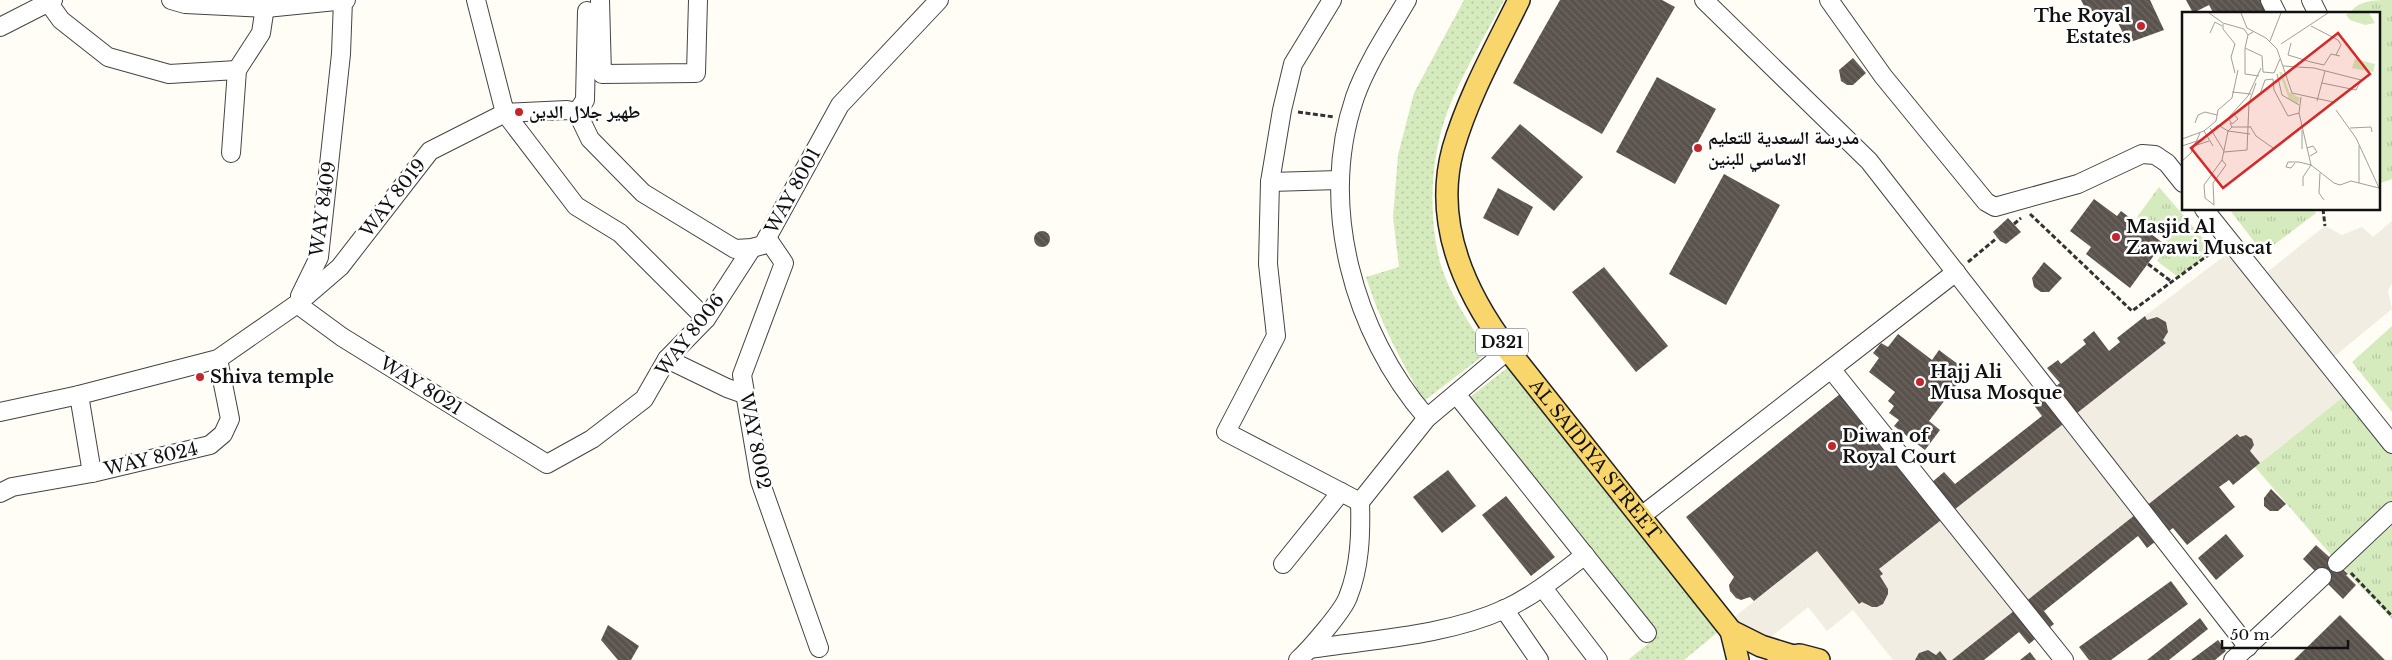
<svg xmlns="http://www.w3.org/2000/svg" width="2392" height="660" font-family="'Libre Baskerville','Noto Naskh Arabic',serif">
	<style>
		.grass { fill: url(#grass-tufts) }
		.park { fill: url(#park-dots) }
		.plaza { fill: #f1ede2 }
		.building { fill: url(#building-back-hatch) }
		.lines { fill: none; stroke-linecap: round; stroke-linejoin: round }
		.minor-casing { stroke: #444; stroke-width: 20 }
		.major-casing { stroke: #222; stroke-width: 24 }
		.path { stroke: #333; stroke-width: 3; stroke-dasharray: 5 2.5; stroke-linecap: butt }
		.minor { stroke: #fff; stroke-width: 18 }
		.major { stroke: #f9d66b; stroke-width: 21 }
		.poi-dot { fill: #c4262e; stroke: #fff; stroke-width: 2 }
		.labels { text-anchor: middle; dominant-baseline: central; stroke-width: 5; stroke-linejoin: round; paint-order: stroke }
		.shield { fill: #fff; stroke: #585858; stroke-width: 1 }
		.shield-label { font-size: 16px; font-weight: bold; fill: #111 }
		.poi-label { font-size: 18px; font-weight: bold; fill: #111; stroke: #fff; text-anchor: start }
		.street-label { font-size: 18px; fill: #111; stroke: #fff }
		.inset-road { fill: none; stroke: #a09f9a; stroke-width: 1 }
		.view { fill: #d62828; fill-opacity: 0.15; stroke: #d62828; stroke-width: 2.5 }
		.inset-edge { fill: none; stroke: #111; stroke-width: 2.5 }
	</style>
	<defs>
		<pattern id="grass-tufts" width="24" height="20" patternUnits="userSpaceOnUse" patternTransform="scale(1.25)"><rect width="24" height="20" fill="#d5ebbd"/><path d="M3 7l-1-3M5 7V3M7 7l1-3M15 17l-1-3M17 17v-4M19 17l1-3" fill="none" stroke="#b6c8a1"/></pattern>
		<pattern id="park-dots" width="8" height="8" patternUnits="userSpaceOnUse" patternTransform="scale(1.25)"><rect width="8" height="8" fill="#d5ebbd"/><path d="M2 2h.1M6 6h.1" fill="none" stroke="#b6c8a1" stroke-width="1.8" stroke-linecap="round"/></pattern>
		<pattern id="building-back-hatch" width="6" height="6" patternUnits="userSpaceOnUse" patternTransform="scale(1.25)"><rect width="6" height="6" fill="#5a524d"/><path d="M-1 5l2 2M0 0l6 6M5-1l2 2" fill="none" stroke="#6d6662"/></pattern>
	</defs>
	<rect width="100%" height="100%" fill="#fffdf5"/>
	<g class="grass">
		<path d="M2392 0V179L2378 184V14H2349C2358 0 2374 0 2392 0Z"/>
		<path d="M2159 187 2214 251 2178 277 2157 261 2169 243 2137 217Z"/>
		<path d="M2229 209H2313L2316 213 2263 253Z"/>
		<path d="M2392 326V412L2352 362Z"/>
		<path d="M2349 392 2392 445V510L2337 562 2255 467Z"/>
		<path d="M2392 511V619L2338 563Z"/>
	</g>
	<g class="park">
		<path d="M1464 0H1504C1487 32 1468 64 1453 98 1431 147 1427 207 1439 258 1446 289 1471 326 1488 352L1424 401C1401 361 1380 322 1366 277L1399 267 1393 217 1398 155 1414 93Z"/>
		<path d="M1507 368 1718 632 1684 660H1628L1655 638 1465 401Z"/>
	</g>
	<path class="plaza" d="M2392 221V283L2388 291 2392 309 2319 369 2342 398 2260 463 2250 451 2254 445 2252 439 2246 435 2240 437 2237 434 1952 660H1947L1940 652 1936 655 1928 650 1919 653 1915 660H1893L1853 610 1827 631 1808 607 1772 636 1762 639 1754 637 1732 619 1817 551 1866 605 1872 607 1883 604 1888 594V589L1880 576 1883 574 1879 569 2165 343 2163 340 2168 332 2166 322 2157 317 2147 320 2145 316 2227 254 2252 284 2325 226 2342 235 2362 227 2373 237Z"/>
	<g class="building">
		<path d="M1560 0H1662L1675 7 1602 134 1513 83Z"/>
		<path d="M2081 0H2150L2164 30 2128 43 2113 13 2092 21Z"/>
		<path d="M2186 0H2263L2270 14H2214L2209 5 2193 13Z"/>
		<path d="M1853 58 1866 73 1853 85H1847L1841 81 1839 70Z"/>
		<path d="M1657 77 1716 109 1675 184 1616 152Z"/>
		<path d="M1520 124 1583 177 1554 211 1491 158Z"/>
		<path d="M1724 174 1780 205 1726 305 1669 274Z"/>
		<path d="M1498 188 1533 207 1518 236 1483 218Z"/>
		<path d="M2094 199 2117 216 2121 211 2163 243 2130 288 2086 254 2091 247 2070 231Z"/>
		<path d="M2008 218 2021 232 2006 244 2000 241 1993 232Z"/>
		<circle cx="1042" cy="239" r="8"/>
		<path d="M2044 262 2062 278 2049 292H2041L2034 287 2032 278Z"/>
		<path d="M1604 267 1668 346 1636 372 1572 292Z"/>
		<path d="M2145 316 2147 320 2157 317 2166 322 2168 332 2163 340 2166 343 1879 569 1883 574 1880 576 1888 589V594L1883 604 1877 607H1872L1862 602 1859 604 1817 551 1754 601 1750 597 1741 600 1736 598 1730 591 1729 585 1734 577 1686 517 1845 390 1931 483 1944 472 1955 484 2042 416 2033 404 2060 383 2047 368 2058 360 2061 364 2086 344 2083 340 2094 331 2109 351 2120 342 2117 338Z"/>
		<path d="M1898 334 1932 360 1939 350 1967 371 1929 421 1940 430 1925 450 1894 426 1899 420 1889 413 1894 406 1888 401 1895 392 1869 372 1879 358 1873 353 1881 343 1888 347Z"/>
		<path d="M2237 434 2240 437 2246 435 2252 439 2254 445 2250 451 2260 463 2233 485 2229 480 2219 487 2235 507 2187 545 2173 528 2147 548 2138 536 2044 611 2054 624 2029 644 2019 632 1984 660H1952Z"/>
		<path d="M1448 470 1476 506 1442 533 1413 497Z"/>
		<path d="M2271 489 2286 504 2278 511H2270L2264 506V498Z"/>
		<path d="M1506 496 1555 557 1531 576 1482 515Z"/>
		<path d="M2226 534 2244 556 2216 580 2198 558Z"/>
		<path d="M2316 545 2348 574 2346 575 2356 585 2343 599 2303 559Z"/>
		<path d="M2171 581 2188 604 2111 660H2089L2079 647Z"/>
		<path d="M2340 615 2385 660H2294Z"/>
		<path d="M2200 618 2208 629 2169 660H2147Z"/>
		<path d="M608 625 639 646 631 660H618L601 640Z"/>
		<path d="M2218 640 2226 651 2215 660H2191Z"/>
		<path d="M1928 650 1936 655 1940 651 1947 660H1915L1919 653Z"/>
		<path d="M2030 652 2036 660H2020Z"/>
	</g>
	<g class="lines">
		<g class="minor-casing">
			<g id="minor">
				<path d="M171 0 185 4 266 8 346 0"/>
				<path d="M476 0 505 113 567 110 577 112 585 100 587 11"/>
				<path d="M600 0 602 74 696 73 698 0"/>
				<path d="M1332 0 1293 64 1282 110 1270 182 1268 264 1276 336 1226 432 1360 502"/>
				<path d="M1407 0C1389 31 1367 63 1355 97 1318 205 1353 333 1427 418"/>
				<path d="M1704 0 1869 161 2248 647"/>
				<path d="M1829 0 1883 76 1986 202 1995 207 2078 184 2142 154 2155 155 2167 163 2183 183"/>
				<path d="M2270 0 2277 14"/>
				<path d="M2311 0 2318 14"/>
				<path d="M48 2 61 20 108 57 169 74 237 70"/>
				<path d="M0 27 53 0"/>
				<path d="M577 112 590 139 643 193 735 249 752 248 763 245 840 105 939 0"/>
				<path d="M231 153 237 70 261 33 266 0"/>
				<path d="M1270 182 1339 180"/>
				<path d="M2204 209 2392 444"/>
				<path d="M767 238 784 263 742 375 760 481 819 648"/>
				<path d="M300 296 319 257 341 54 343 0"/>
				<path d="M297 304 342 337 547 464 592 439 644 399 667 359 706 319 752 248"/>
				<path d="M667 359 727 388 744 394"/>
				<path d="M1831 369 2064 660"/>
				<path d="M1456 394 1647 633"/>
				<path d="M79 395 92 473"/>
				<path d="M0 412 79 395 218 359 297 304 340 267 430 151 505 113 576 206 620 233 706 319"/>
				<path d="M0 493 12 487 92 473 210 445 223 434 230 419 218 359"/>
				<path d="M1640 517 1956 272"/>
				<path d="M2337 563 2392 511"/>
				<path d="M1283 564 1341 492"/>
				<path d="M1543 588 1598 660"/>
				<path d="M1504 609 1539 660"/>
				<path d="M1310 649C1375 639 1445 636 1505 609 1535 595 1559 575 1585 555"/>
				<path d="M1298 660C1310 649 1343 611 1348 597 1360 567 1361 534 1360 502L1427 418 1508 350"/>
				<path d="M2233 660 2322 577"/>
			</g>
		</g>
		<g class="major-casing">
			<g id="major">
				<path id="s1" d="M1519 0C1495 49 1468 97 1453 149 1433 223 1465 293 1508 350L1731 631 1761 646 1790 655"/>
				<path d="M1731 631 1738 660"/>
				<path d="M1778 658 1800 655 1819 660"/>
			</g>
		</g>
		<g class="path">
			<path d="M1298 112 1334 117"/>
			<path d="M2323 209 2325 226"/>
			<path d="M2030 214 2132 311 2215 250"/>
			<path d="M2014 224 2021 218"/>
			<path d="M1968 262 1997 238"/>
			<path d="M2148 264 2172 282"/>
			<path d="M2351 573 2392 616"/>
		</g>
		<use href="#minor" class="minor"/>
		<use href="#major" class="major"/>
	</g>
	<g class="poi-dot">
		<circle cx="2141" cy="26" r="5"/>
		<circle cx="519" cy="112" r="5"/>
		<circle cx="1698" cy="148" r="5"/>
		<circle cx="2116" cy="237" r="5"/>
		<circle cx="200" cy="377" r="5"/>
		<circle cx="1920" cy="382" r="5"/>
		<circle cx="1832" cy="446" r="5"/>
	</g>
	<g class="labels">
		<rect class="shield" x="1476" y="328.5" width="52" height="27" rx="4"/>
		<g class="shield-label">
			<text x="1502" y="342">D321</text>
		</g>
		<g class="poi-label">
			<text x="2131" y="16" text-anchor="end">The Royal<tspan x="2131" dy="21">Estates</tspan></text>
			<text x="529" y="112">طهير جلال الدين</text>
			<text x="1708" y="138">مدرسة السعدية للتعليم<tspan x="1708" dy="21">الاساسي للبنين</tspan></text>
			<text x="2126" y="227">Masjid Al<tspan x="2126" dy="21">Zawawi Muscat</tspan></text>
			<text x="1930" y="372">Hajj Ali<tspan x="1930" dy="21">Musa Mosque</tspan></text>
			<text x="210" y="377">Shiva temple</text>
			<text x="1842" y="436">Diwan of<tspan x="1842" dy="21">Royal Court</tspan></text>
		</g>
		<g class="street-label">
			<text transform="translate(793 191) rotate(-61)">WAY 8001</text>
			<text transform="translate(393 198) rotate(-52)">WAY 8019</text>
			<text transform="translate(323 209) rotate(-82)">WAY 8409</text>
			<text transform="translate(690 335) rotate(-52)">WAY 8006</text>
			<text transform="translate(421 386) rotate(32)">WAY 8021</text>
			<text transform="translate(755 441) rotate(79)">WAY 8002</text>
			<text transform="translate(151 459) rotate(-13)">WAY 8024</text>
			<text stroke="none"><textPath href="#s1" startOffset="519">AL SAIDIYA STREET</textPath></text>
		</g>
	</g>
	<g transform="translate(2182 12)">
		<rect width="198" height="198" fill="#fffdf5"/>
		<path d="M167 1H187L193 11 183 13 168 8 164 3ZM173 47 193 52 191 60 170 56Z" fill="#d5ebbd"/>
		<path d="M97 60H100L107 80 118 86 116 92 107 87Z" fill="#d5ebbd"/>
		<path class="inset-road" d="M27 1 41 11 62 17 66 23M59 1 65 16 84 26 95 37 110 81 151 90M41 12V17L53 32 49 45 53 61M129 14 156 28 159 33 154 43M71 20 66 23 63 36 80 44 81 60 92 61 98 47M28 21 33 10 40 14M88 29 99 1M109 31 106 43 129 50 142 53 149 42 158 44M99 32 146 1M63 36V62L77 64M101 54 132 56 179 68 174 78 140 71M95 62 100 83 117 93M50 80 69 82M78 82 83 68 91 67 92 78 106 104 117 101M119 85 117 101 129 153 152 171 158 173 169 169 197 176M135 89 143 59M154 98 174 126 198 178M51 101 56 107 50 112 46 106 66 84 79 56M13 111 16 103 23 100 35 103M68 114 74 124 91 136M50 115H68M28 116 42 139M168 116 189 115 190 120M22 119 31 134M0 127 22 119 34 109 36 98 50 86 56 58M0 134 21 127 36 113 46 119 50 115 48 111M12 134 27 129M177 134V171M125 136 131 134 135 140 128 144M120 137V118M42 140 65 138 67 91 74 71M0 149 9 141 18 121M113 151 109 156 104 155 106 150H117L129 153 121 165V174M138 161 137 181 142 188M32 193 23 186 22 173 40 148 46 119 68 122M32 193 31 171 44 153 40 148"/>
		<path class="view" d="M156 21 188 62 41 176 9 136Z"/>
		<rect width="198" height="198" class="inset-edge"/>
	</g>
	<path d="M2222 640v8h126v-8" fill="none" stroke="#111111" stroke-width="2.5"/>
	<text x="2230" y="640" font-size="15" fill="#111111" stroke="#ffffff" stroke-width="4" paint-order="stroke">50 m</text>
</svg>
